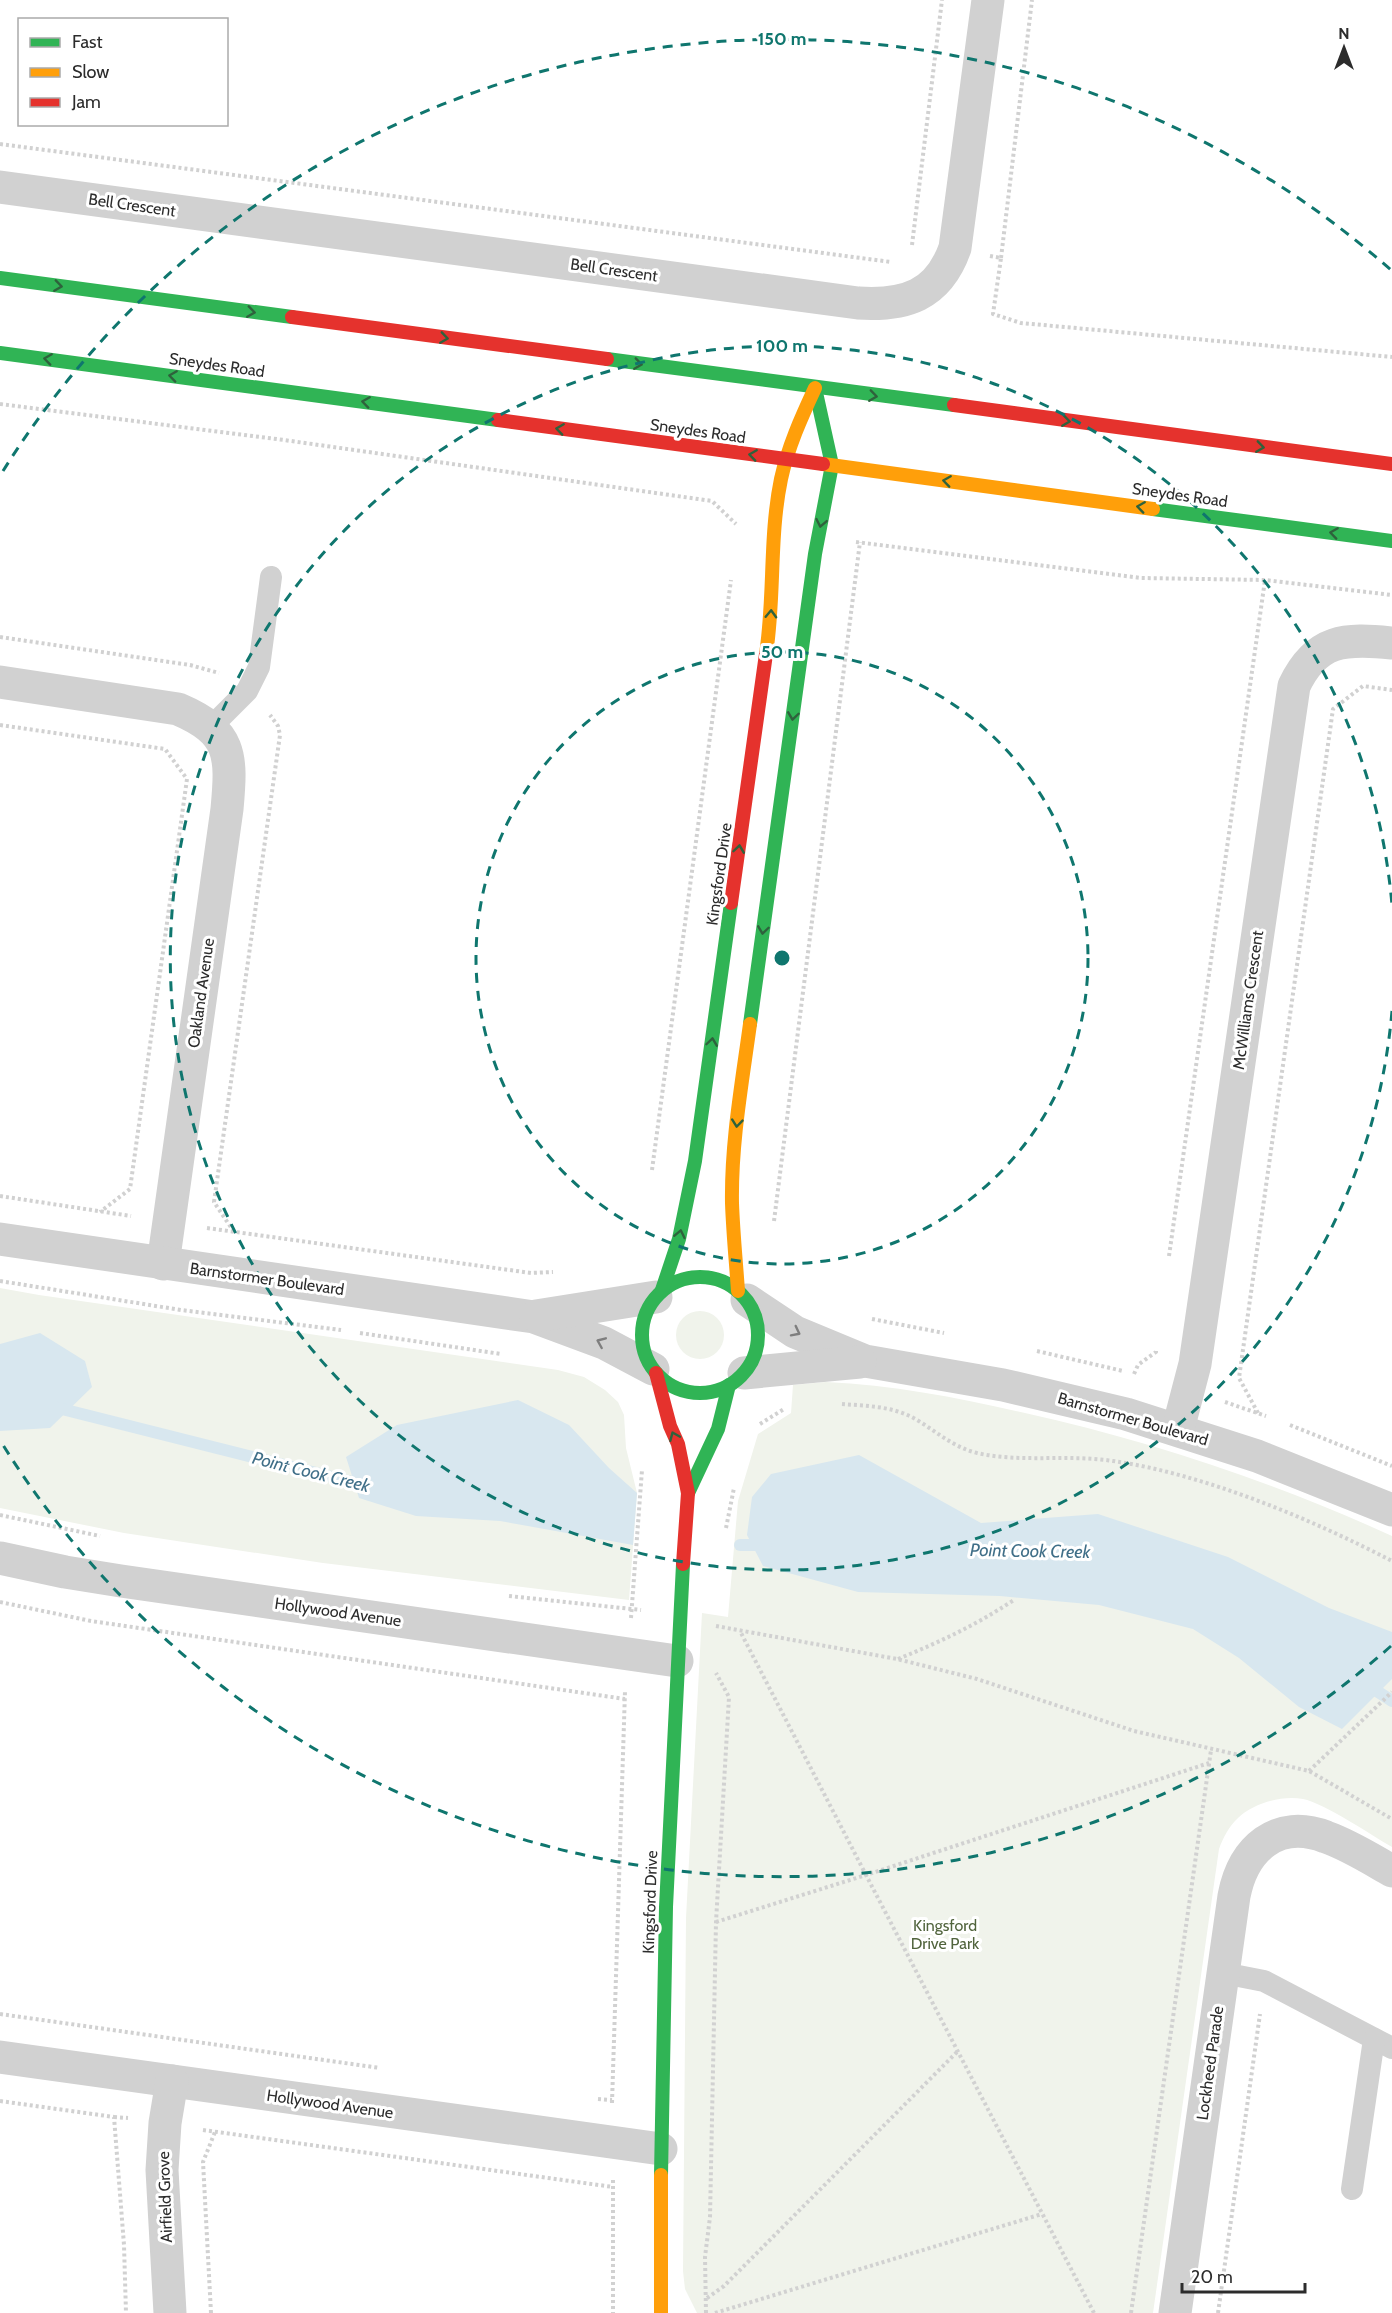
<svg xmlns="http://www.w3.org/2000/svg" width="1392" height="2313" font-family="Cabin,sans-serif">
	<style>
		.green { fill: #f0f3eb }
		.water { fill: #d8e7ef }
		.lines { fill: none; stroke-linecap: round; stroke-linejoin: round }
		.stream { stroke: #d8e7ef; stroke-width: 12 }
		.path { stroke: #d1d1d1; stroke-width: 4; stroke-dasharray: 3 3; stroke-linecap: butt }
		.lane { stroke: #d1d1d1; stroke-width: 22 }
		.street { stroke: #d1d1d1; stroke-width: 33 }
		.fast { stroke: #30b455; stroke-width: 14 }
		.slow { stroke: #ff9f0a; stroke-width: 14 }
		.jam { stroke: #e5322d; stroke-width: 14 }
		.oneway { stroke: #2e623c }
		.oneway2 { stroke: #7e7e7e }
		.ring { fill: none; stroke: #0f766e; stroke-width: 3; stroke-dasharray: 10 8 }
		.labels { text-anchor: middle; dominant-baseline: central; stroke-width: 6; stroke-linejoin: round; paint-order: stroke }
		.street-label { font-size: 16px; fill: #2c2c2c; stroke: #fff }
		.park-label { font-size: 16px; fill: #51643d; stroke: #fff }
		.water-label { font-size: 18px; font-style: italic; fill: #406f88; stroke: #fff }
		.centre { fill: #0f766e; stroke: #fff; stroke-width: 3 }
		.ring-label { font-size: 18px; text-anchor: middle; font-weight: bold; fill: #0f766e; stroke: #fff; stroke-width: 6; stroke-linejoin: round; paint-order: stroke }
	</style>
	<rect width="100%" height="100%" fill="#fff"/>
	<g class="green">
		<path d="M0 1288 39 1295 558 1370 584 1377 605 1390 618 1402 624 1415 626 1448 637 1493 629 1600 323 1563 124 1533 0 1508Z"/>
		<circle cx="700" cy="1335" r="24"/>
		<path d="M826 1382C893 1385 960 1398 1025 1413 1151 1441 1274 1482 1392 1536V1847C1371 1835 1324 1803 1303 1799 1282 1795 1253 1803 1238 1818 1229 1826 1223 1838 1219 1849L1153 2313H697L685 2289 683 2271 686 1918 702 1613 728 1617 738 1501 758 1434 791 1413 793 1385Z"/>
	</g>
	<g class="water">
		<path d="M40 1333 85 1361 92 1387 50 1428 0 1431V1344Z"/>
		<path d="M518 1400 569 1425 609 1468 637 1493 633 1545 500 1521 416 1516 359 1498 346 1457 397 1425Z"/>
		<path d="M859 1455 981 1523 1098 1514 1228 1557 1329 1608 1392 1632V1679L1342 1729 1299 1707 1239 1658 1193 1629 1099 1605 1000 1596 858 1592 763 1566 747 1535 752 1497 771 1474Z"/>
	</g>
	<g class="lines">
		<g class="stream">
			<path d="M54 1407 368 1486"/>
			<path d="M740 1545H766"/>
			<path d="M1366 1684 1392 1701"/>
		</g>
		<g class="path">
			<path d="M0 144 891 262"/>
			<path d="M912 245 942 0"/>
			<path d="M990 256 1001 258 993 314 1021 323 1392 357"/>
			<path d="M1001 258 1032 0"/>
			<path d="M0 404 284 440 712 501 736 524"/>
			<path d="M856 542 1141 578 1265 580 1392 595"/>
			<path d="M0 637 190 665 219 673"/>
			<path d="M0 725 165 749 187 779 130 1189 100 1212"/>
			<path d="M652 1170 731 580"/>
			<path d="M0 1196 131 1216"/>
			<path d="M774 1221 860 542"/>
			<path d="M207 1228 531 1273 553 1272"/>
			<path d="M234 1232 214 1202 280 735 278 726 270 715"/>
			<path d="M1169 1256 1265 580"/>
			<path d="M0 1281 181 1310 341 1330"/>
			<path d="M872 1319 944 1333"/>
			<path d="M360 1333 501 1354"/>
			<path d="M1037 1351 1123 1371"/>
			<path d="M1134 1374 1138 1365 1156 1352V1349"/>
			<path d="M1225 1402 1266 1416"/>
			<path d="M842 1404C867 1406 894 1406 917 1420 937 1432 953 1447 977 1453 1021 1463 1068 1454 1113 1461 1204 1474 1311 1519 1392 1561"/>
			<path d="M1258 1413 1239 1378 1333 709 1363 686 1392 690"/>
			<path d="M760 1424 784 1409"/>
			<path d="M1290 1425 1392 1466"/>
			<path d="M0 1515 100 1536"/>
			<path d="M726 1528 734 1488"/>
			<path d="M509 1596 641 1610"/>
			<path d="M0 1602 91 1621 625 1699"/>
			<path d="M631 1618 642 1470"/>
			<path d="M716 1626 897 1659 977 1679 1134 1731 1309 1771 1392 1819"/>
			<path d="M898 1659C942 1641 974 1626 1014 1600"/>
			<path d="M1309 1771 1392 1692"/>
			<path d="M716 1922 866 1875 740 1631"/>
			<path d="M0 2014 380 2068"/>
			<path d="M598 2099 612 2100"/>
			<path d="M0 2101 114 2117 124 2245 126 2313"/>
			<path d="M612 2103 625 1691"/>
			<path d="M114 2117 128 2118"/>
			<path d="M203 2130 613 2187"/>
			<path d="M613 2180V2313"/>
			<path d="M707 2298 724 2286 958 2051"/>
			<path d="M211 2313 203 2162 215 2132"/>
			<path d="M706 2313 705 2257 710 2217 716 1922 729 1697 716 1673"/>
			<path d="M715 2313 1042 2214"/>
			<path d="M1094 2313 866 1875 1209 1763"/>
			<path d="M1131 2313 1211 1750"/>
			<path d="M1218 2313 1260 2014"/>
		</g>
		<g class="lane">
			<path d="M211 727 247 691 259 667 271 577"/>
			<path d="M1223 1973 1264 1981 1392 2048"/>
			<path d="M1352 2189 1374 2039"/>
		</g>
		<g class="street">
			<path d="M0 187 858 303C905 306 938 296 955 248L988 0"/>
			<path d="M0 682 178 709C232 732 232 755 227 809L163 1264"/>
			<path d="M0 1239 534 1317 604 1343 653 1369"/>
			<path d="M747 1300 795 1332 865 1361 1003 1385 1126 1414 1257 1456 1392 1510"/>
			<path d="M536 1316 656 1297"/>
			<path d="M744 1373 860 1362"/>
			<path d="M1178 1429 1195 1364 1294 686C1316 639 1345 638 1392 643"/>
			<path d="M0 1558 65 1572 121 1581 677 1661"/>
			<path d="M0 2057 661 2149"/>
			<path d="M170 2313 162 2170 165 2123 172 2081"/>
			<path d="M1175 2313 1234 1896C1243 1849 1277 1818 1326 1837 1349 1845 1371 1859 1392 1871"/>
		</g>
		<g class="fast">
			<path d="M0 278 292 317"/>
			<path d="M0 353 498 420"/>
			<path d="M607 359 954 405"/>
			<path d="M1153 509 1392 541"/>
			<path d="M750 1024 815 554 832 465 815 388"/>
			<circle cx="700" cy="1335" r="58"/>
			<path d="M662 1290 679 1239 695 1161 731 903"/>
			<path d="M688 1493 718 1429 729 1385"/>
			<path d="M661 2175 666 1907 683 1564"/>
		</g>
		<g class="slow">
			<path d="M823 464 1153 509"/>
			<path d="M766 654C775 596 769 537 781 479 788 447 801 418 815 388"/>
			<path d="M738 1291C736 1262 733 1232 732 1203 731 1143 742 1083 750 1024"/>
			<path d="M661 2175V2313"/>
		</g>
		<g class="jam">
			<path d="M292 317 607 359"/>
			<path d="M954 405 1392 464"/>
			<path d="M498 420 823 464"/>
			<path d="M731 903 766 654"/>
			<path d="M656 1373 670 1426 678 1444 688 1493 683 1564"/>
		</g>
	</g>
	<defs><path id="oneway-chevron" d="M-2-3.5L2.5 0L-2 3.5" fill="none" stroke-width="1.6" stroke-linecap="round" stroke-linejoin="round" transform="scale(1.5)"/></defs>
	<g class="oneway">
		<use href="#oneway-chevron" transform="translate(58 286) rotate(8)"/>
		<use href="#oneway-chevron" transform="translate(251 312) rotate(8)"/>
		<use href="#oneway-chevron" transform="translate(444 338) rotate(8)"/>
		<use href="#oneway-chevron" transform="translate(48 359) rotate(-172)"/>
		<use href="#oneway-chevron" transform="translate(638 364) rotate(8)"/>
		<use href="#oneway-chevron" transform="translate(173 376) rotate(-172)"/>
		<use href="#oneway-chevron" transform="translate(873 396) rotate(8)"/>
		<use href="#oneway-chevron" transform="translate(366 402) rotate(-172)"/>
		<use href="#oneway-chevron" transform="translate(1066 421) rotate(8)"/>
		<use href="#oneway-chevron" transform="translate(560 429) rotate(-172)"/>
		<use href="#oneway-chevron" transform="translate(1260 447) rotate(8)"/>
		<use href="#oneway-chevron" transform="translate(753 455) rotate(-172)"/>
		<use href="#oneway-chevron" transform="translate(947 481) rotate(-172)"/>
		<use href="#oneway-chevron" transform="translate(1141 507) rotate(-172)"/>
		<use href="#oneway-chevron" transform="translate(821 523) rotate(101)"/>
		<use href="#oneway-chevron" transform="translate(1334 533) rotate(-172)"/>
		<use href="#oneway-chevron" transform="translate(771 614) rotate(-88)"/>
		<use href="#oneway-chevron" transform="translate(793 716) rotate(98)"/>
		<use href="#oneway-chevron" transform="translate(739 849) rotate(-82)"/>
		<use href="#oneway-chevron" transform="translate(763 930) rotate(98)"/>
		<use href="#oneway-chevron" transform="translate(712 1042) rotate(-82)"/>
		<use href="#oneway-chevron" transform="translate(737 1123) rotate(96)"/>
		<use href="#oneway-chevron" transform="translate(680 1234) rotate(-78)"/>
		<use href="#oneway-chevron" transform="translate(674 1436) rotate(-113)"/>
	</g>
	<g class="oneway2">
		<use href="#oneway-chevron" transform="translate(796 1332) rotate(27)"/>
		<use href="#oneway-chevron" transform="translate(601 1342) rotate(-157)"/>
	</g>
	<g class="ring">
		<circle cx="782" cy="958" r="306"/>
		<path d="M1392 1011A612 612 0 1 1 1392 905"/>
		<path d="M1391 1646A919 919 0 0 1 3 1445M3 471A919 919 0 0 1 1391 270"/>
	</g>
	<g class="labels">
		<g class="street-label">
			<text transform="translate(132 205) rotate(8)">Bell Crescent</text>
			<text transform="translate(614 270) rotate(8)">Bell Crescent</text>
			<text transform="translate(217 365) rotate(8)">Sneydes Road</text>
			<text transform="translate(698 431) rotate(8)">Sneydes Road</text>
			<text transform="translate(1180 495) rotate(8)">Sneydes Road</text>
			<text transform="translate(719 874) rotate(-82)">Kingsford Drive</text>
			<text transform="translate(201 993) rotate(-82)">Oakland Avenue</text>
			<text transform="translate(1248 1000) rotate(-82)">McWilliams Crescent</text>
			<text transform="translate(267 1279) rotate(8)">Barnstormer Boulevard</text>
			<text transform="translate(1133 1419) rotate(16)">Barnstormer Boulevard</text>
			<text transform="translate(338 1612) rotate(8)">Hollywood Avenue</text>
			<text transform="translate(650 1902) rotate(-88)">Kingsford Drive</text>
			<text transform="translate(1210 2063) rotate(-82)">Lockheed Parade</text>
			<text transform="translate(330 2104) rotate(8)">Hollywood Avenue</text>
			<text transform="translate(165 2197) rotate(-92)">Airfield Grove</text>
		</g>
		<g class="park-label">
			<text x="945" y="1925">Kingsford<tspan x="945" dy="18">Drive Park</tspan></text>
		</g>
		<g class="water-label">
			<text transform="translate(311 1472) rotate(14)">Point Cook Creek</text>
			<text transform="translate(1030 1551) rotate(1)">Point Cook Creek</text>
		</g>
	</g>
	<circle cx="782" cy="958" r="9" class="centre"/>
	<g class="ring-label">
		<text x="782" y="45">150 m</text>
		<text x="782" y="352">100 m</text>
		<text x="782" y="658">50 m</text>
	</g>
	<rect x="18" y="18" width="210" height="108" fill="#ffffff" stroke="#ababab" stroke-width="1.5"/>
	<rect x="30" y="38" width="30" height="9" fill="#30b455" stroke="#ababab" stroke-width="1.5"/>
	<text x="72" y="48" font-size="18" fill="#2c2c2c">Fast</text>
	<rect x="30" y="68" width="30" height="9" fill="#ff9f0a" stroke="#ababab" stroke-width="1.5"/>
	<text x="72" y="78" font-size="18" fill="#2c2c2c">Slow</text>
	<rect x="30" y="98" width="30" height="9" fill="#e5322d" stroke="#ababab" stroke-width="1.5"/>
	<text x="72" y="108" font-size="18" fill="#2c2c2c">Jam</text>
	<g transform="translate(1344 48)" stroke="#ffffff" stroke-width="4.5" paint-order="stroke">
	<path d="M0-4.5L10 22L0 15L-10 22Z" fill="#2c2c2c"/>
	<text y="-9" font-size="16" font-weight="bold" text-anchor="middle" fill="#2c2c2c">N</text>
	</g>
	<path d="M1182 2283v9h123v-9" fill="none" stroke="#2c2c2c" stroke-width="3"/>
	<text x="1191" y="2283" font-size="18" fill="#2c2c2c" stroke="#ffffff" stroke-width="4.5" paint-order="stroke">20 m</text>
</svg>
